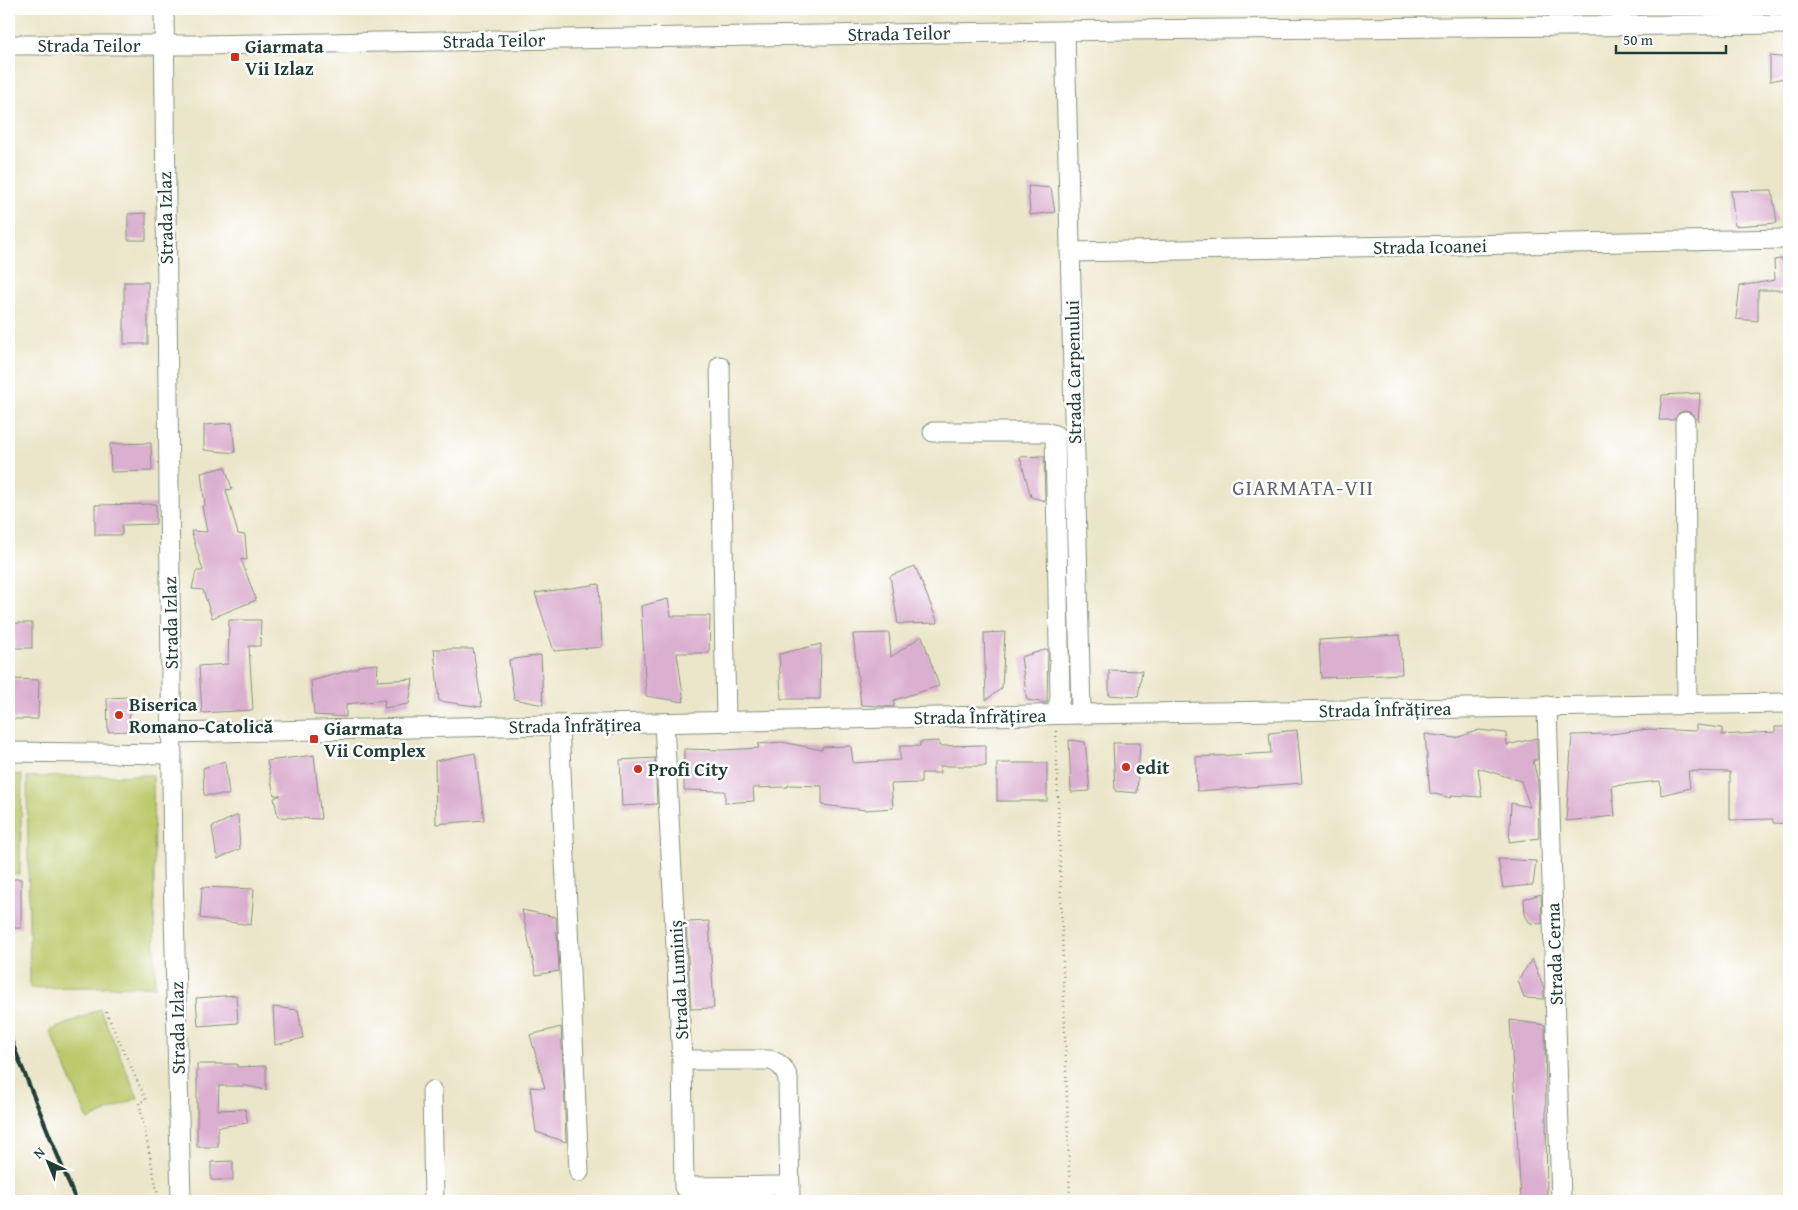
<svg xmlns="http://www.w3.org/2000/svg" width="1798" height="1210" font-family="'Gentium Book Plus',serif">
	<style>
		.green { fill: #bbc96b; stroke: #6d8350 }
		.building { fill: #dbafd0 }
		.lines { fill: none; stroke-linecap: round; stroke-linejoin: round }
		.minor-casing { stroke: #85927e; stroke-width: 21 }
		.path { stroke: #85927e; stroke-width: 2.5; stroke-dasharray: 1 4; stroke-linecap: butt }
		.minor { stroke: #fff; stroke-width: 19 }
		.rail { stroke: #1f3d34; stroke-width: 4 }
		.poi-dot { fill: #c8321e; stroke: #fff; stroke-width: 2 }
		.labels { text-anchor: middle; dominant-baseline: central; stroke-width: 5; stroke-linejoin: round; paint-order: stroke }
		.street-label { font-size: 19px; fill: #1f3d34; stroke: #fff }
		.poi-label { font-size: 19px; font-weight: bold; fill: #1f3d34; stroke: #fff; text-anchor: start }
		.quarter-label { font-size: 21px; letter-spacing: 1px; fill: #61656b; stroke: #fff }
	</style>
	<rect width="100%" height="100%" fill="#fff"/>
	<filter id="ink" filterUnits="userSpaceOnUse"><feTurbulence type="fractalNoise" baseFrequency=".02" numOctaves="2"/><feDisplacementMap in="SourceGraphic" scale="10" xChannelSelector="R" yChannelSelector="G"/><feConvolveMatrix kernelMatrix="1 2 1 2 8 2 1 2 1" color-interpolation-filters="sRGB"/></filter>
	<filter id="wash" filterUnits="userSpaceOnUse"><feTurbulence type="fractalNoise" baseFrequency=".0096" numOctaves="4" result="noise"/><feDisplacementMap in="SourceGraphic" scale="20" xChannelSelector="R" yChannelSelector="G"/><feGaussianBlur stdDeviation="1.12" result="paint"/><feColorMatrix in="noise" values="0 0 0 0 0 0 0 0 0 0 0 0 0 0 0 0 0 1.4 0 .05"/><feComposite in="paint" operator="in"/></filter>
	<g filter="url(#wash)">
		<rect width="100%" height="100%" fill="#ebe6c9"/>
		<g class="green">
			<path d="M9 774 22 775 20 874H9Z"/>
			<path d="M153 775 155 986 30 988 27 777Z"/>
			<path d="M100 1009 138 1098 88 1120 50 1031Z"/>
		</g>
		<g id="blocks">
			<g class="building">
				<path d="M1770 56 1789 58V77L1770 81Z"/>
				<path d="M1028 186 1051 188 1055 212 1030 215Z"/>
				<path d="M1772 190 1777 223 1735 226 1731 191Z"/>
				<path d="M146 213V240H128V214Z"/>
				<path d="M1789 258V290H1758V321L1736 319 1740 286 1775 280 1774 260Z"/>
				<rect x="124" y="282" width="24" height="62"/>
				<path d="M1700 393 1698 421 1691 413 1685 411 1679 413 1674 420H1659L1662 395Z"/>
				<path d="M232 423 235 453 204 450V425Z"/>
				<path d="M151 443 152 471 111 472 110 444Z"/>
				<path d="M1044 456 1045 501 1031 497 1020 457Z"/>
				<path d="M225 467 232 489 226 490 238 534 245 535 247 560 241 559 256 600 212 618 203 590 192 589 196 571H203L191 531 207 532 202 506 205 505 201 473Z"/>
				<path d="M156 504V524L122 525V535H95V505Z"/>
				<path d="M915 566 938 623 898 624 890 576Z"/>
				<path d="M599 584 602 647 554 651 535 593Z"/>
				<path d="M668 599 671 616H710L709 653H677L684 702 646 696 641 606Z"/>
				<path d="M229 620H261L260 646H249L253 710 202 713 199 666 228 664Z"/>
				<rect x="14" y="623" width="18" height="25"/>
				<path d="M1005 632 1002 688 986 700 984 633Z"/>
				<path d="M889 633 891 657 922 636 939 686 894 700V707L861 705 853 634Z"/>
				<path d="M1400 635 1402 674 1321 678 1319 640Z"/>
				<path d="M821 644 820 699H781L779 654Z"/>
				<path d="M434 649H473L482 707 439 701Z"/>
				<path d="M1048 649 1047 703 1027 700 1021 657Z"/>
				<path d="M541 655 543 705 514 699 509 660Z"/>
				<path d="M378 664 377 681 413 679 409 704 384 708 385 700 346 704V717L314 715 311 681 358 668V666Z"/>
				<path d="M1109 670 1142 671 1138 697 1109 695Z"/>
				<path d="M12 679 39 680 38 719H11Z"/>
				<path d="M129 697 130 731 108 732 107 698Z"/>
				<path d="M1696 725 1722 728V735L1775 732V727H1789V824L1773 823V819L1730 820V772L1688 771 1690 788 1661 795 1660 781 1612 786 1615 816 1566 821 1572 735 1611 734 1649 729 1696 731Z"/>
				<path d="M1297 730 1302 783 1197 791 1196 757 1271 753 1269 733Z"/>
				<path d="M1479 730 1506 733 1507 745 1537 738V760H1533L1538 782 1539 838 1509 842 1511 803 1530 807 1521 781 1478 768 1482 797 1452 795 1451 798 1430 793 1425 734 1456 738Z"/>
				<path d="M1069 740 1085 742 1090 791 1071 792Z"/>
				<path d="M939 741V746L986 745V766H940V773H921V783L891 784 893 808 865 810 822 805V786L788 785V787L753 788 754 801 725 803V791L684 790V749L723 750 759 748 758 744 782 742 822 750V747L851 746 853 763 900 760V746H920V742Z"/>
				<path d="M1113 743H1140L1137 793 1115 791Z"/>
				<path d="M475 753 484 820 436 824 435 761Z"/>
				<path d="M314 755 321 819 278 817 274 798 281 795H274L267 761Z"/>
				<path d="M655 758 657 804 622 806 620 760Z"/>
				<path d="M225 761 229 795H204L203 768Z"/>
				<rect x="997" y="763" width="50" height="38"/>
				<path d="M238 815 240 849 217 859 212 827Z"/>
				<path d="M1498 859 1536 861 1533 885 1503 888Z"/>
				<rect x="9" y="879" width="12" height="49"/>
				<path d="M202 887 254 889 251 925 200 918Z"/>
				<path d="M1541 894 1542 924 1530 923 1525 915 1524 899Z"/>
				<path d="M522 910 556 917 559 971 536 975Z"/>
				<path d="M709 921 714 1008 691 1009 686 922Z"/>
				<path d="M1532 959 1544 988V999L1524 998 1518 980Z"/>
				<path d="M236 995 238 1023 198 1026 196 998Z"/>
				<path d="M273 1007 298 1010 303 1038 275 1045Z"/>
				<path d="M1510 1020 1545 1025 1547 1201H1521Z"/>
				<path d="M561 1027 564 1082 566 1142 536 1132 530 1087 545 1088 530 1035Z"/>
				<path d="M197 1064H237V1067L266 1066V1090L247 1086H219L218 1110 245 1109 248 1123 218 1127V1147H197Z"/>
				<path d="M233 1161V1180H211V1162Z"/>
			</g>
		</g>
	</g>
	<g filter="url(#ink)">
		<use href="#blocks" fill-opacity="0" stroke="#85927e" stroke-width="1"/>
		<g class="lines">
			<g class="minor-casing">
				<g id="minor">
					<path d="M164 9 173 871 181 1201"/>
					<path d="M1065 31 1081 714"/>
					<path d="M9 45H199L1125 30 1789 24"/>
					<path d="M1070 252 1789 239"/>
					<path d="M720 366 726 722"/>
					<path d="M1685 422 1687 704"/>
					<path d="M933 432H1046L1055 435 1060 698 1056 714"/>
					<path d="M1547 706 1561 1201"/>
					<path d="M664 723 682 1060H770C780 1063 784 1068 788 1078L790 1201"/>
					<path d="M559 725 579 1172"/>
					<path d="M171 733 1081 714 1789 703"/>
					<path d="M9 752 172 754"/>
					<path d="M682 1060 684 1187 790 1186"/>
					<path d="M432 1091 434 1201"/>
				</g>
			</g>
			<g class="path">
				<path d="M1056 731 1070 1201"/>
				<path d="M106 1012 146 1100 139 1102 159 1201"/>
			</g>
			<use href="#minor" class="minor"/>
			<path class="rail" d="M9 1035 76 1201"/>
		</g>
	</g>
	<g class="poi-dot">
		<rect x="230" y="52" width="10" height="10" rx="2.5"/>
		<circle cx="119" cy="715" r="5"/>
		<rect x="309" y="734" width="10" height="10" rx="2.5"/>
		<circle cx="1126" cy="767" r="5"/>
		<circle cx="638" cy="769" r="5"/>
	</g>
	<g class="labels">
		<g class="street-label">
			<text transform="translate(899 33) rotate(-1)">Strada Teilor</text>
			<text transform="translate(494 40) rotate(-1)">Strada Teilor</text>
			<text x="89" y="45">Strada Teilor</text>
			<text transform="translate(165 218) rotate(-91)">Strada Izlaz</text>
			<text transform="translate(1430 246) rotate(-1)">Strada Icoanei</text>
			<text transform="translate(1073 372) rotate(-91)">Strada Carpenului</text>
			<text transform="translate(170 623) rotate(-91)">Strada Izlaz</text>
			<text transform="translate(1385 709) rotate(-1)">Strada Înfrățirea</text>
			<text transform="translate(980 716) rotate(-1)">Strada Înfrățirea</text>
			<text transform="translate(575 725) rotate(-1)">Strada Înfrățirea</text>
			<text transform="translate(1554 954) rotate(-92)">Strada Cerna</text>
			<text transform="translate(678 980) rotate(-93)">Strada Luminiș</text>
			<text transform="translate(177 1028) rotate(-91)">Strada Izlaz</text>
		</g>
		<g class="poi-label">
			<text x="245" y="46">Giarmata<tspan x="245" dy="22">Vii Izlaz</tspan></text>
			<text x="129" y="704">Biserica<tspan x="129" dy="22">Romano-Catolică</tspan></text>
			<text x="324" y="728">Giarmata<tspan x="324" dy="22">Vii Complex</tspan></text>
			<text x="1136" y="767">edit</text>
			<text x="648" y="769">Profi City</text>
		</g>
		<g class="quarter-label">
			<text x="1303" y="487">GIARMATA-VII</text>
		</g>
	</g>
	<rect width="1798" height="1210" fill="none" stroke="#fff" stroke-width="30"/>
	<g transform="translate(48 1162) rotate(316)" stroke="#ffffff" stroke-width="4" paint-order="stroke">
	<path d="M0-4L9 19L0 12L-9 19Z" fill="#1f3d34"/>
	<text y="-8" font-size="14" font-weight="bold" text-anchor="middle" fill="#1f3d34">N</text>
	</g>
	<path d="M1616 45v8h110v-8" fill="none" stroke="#1f3d34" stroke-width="2.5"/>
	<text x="1623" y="45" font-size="15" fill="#1f3d34" stroke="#ffffff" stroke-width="4" paint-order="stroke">50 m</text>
</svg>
